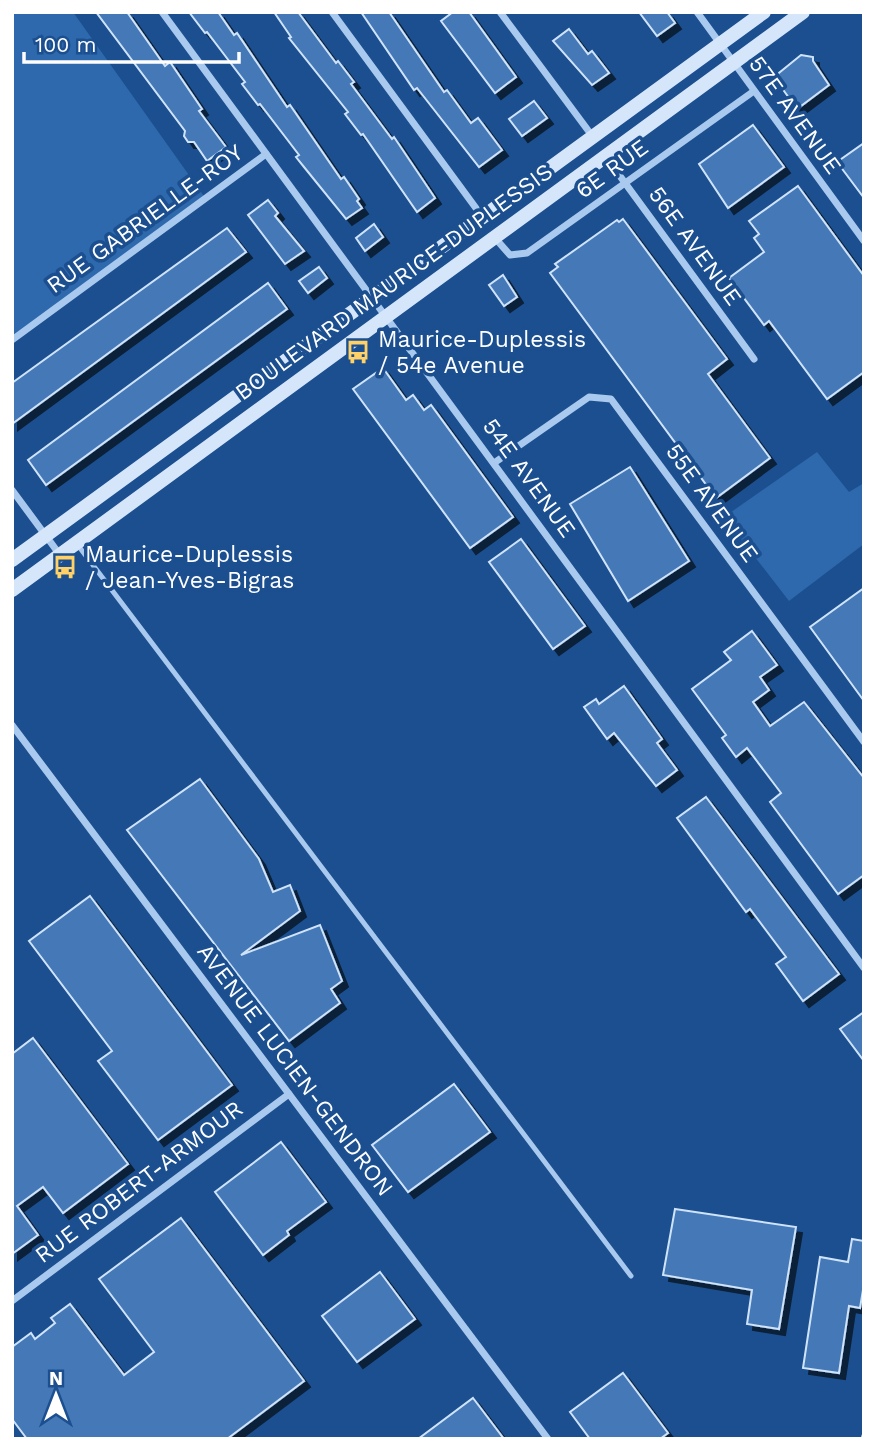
<svg xmlns="http://www.w3.org/2000/svg" width="876" height="1451" font-family="'Work Sans',sans-serif">
	<style>
		.green { fill: #2e69ad }
		.building { fill: #4478b7; stroke: #cfe3fa; stroke-width: 2; filter: url(#shadow) }
		.lines { fill: none; stroke-linecap: round; stroke-linejoin: round }
		.lane { stroke: #a9c9ee; stroke-width: 5 }
		.street { stroke: #a9c9ee; stroke-width: 7 }
		.secondary { stroke: #d6e6fa; stroke-width: 14 }
		.rail { stroke: #fff; stroke-width: 4.5; stroke-dasharray: 12 5; stroke-linecap: butt }
		.labels { text-anchor: middle; dominant-baseline: central; stroke-width: 7; stroke-linejoin: round; paint-order: stroke }
		.street-label { font-size: 23px; fill: #fff; stroke: #1b4f8f }
		.poi-label { font-size: 23px; fill: #fff; stroke: #1b4f8f; text-anchor: start }
	</style>
	<defs>
		<filter id="shadow"><feDropShadow dx="6" dy="6" stdDeviation="0" flood-color="#0009"/></filter>
	</defs>
	<rect width="100%" height="100%" fill="#1b4f8f"/>
	<g class="green">
		<path d="M12 12H73L206 199 12 340Z"/>
		<path d="M817 452 849 492 864 483V544L789 601 724 517Z"/>
	</g>
	<g class="building">
		<path d="M96 12H127L165 66 170 62 202 109 199 111 226 147 207 161 194 142H188L184 136 185 131Z"/>
		<path d="M189 12H218L234 35 237 33 287 107 290 105 341 179 344 177 359 199 357 201 362 208 346 219 304 167 296 157 299 155 260 104 258 105 242 84 245 82 207 32 205 33Z"/>
		<path d="M274 12H298L336 63 338 61 354 82 351 84 392 139 394 137 435 198 417 212 363 134 361 135 345 114 348 112 289 38 291 37Z"/>
		<path d="M361 12H389L444 92 447 90 471 123 478 118 502 150 479 167 417 88 414 90Z"/>
		<path d="M453 12H469L516 77 495 93 441 21Z"/>
		<path d="M639 12H667L675 23 657 36Z"/>
		<path d="M569 29 588 54 592 51 609 73 592 85 553 41Z"/>
		<path d="M801 55 813 57V61L829 85 797 109 774 77Z"/>
		<path d="M534 101 547 118 522 136 509 119Z"/>
		<path d="M753 125 784 167 728 208 699 164Z"/>
		<path d="M864 143V198L837 162Z"/>
		<path d="M798 186 864 276V372L827 399 769 321 764 325 729 278 764 252 754 238 759 234 749 221Z"/>
		<path d="M268 200 278 213 275 216 304 251 285 264 248 215Z"/>
		<path d="M623 219 727 359 708 374 770 458 716 498 550 273 558 267 555 264 617 220 619 222Z"/>
		<path d="M374 224 383 237 365 251 356 238Z"/>
		<path d="M227 228 246 252 12 424V383Z"/>
		<path d="M319 267 327 278 308 293 299 281Z"/>
		<path d="M503 275 517 297 504 306 489 285Z"/>
		<path d="M268 283 287 309 46 485 28 460Z"/>
		<path d="M383 368 406 400 413 395 424 410 431 405 513 517 470 548 353 389Z"/>
		<path d="M630 467 689 561 628 601 570 504Z"/>
		<path d="M521 539 585 626 553 649 489 562Z"/>
		<path d="M864 588V701L810 627Z"/>
		<path d="M752 631 777 665 760 677 769 690 753 702 770 726 804 702 864 778V875L838 894 770 802 781 793 747 748 736 757 722 738 726 735 692 689 731 660 724 652Z"/>
		<path d="M624 686 662 739 657 743 677 770 656 786 614 733 607 739 584 707 596 699 599 704Z"/>
		<path d="M200 779 259 859 273 892 290 885 300 911 241 955 320 925 342 981 331 989 340 1003 289 1041 127 830Z"/>
		<path d="M706 797 839 974 803 1001 776 964 786 957 750 909 746 912 677 818Z"/>
		<path d="M90 896 232 1085 158 1140 98 1061 112 1051 29 941Z"/>
		<path d="M864 1012V1061L840 1029Z"/>
		<path d="M33 1038 128 1164 63 1213 43 1187 17 1206 38 1235 12 1254V1054Z"/>
		<path d="M454 1084 490 1132 408 1192 372 1145Z"/>
		<path d="M281 1142 326 1202 287 1231 289 1235 263 1255 215 1192Z"/>
		<path d="M675 1209 796 1227 779 1329 747 1324 752 1290 663 1275Z"/>
		<path d="M181 1218 304 1381 227 1439H27L12 1419V1347L31 1333 35 1339 55 1323 51 1318 70 1304 124 1375 154 1352 99 1279Z"/>
		<path d="M852 1239 864 1241V1284L860 1308 849 1306 839 1373 803 1368 820 1257 848 1262Z"/>
		<path d="M380 1272 415 1319 357 1362 322 1316Z"/>
		<path d="M623 1373 668 1433 660 1439H590L570 1412Z"/>
		<path d="M473 1398 504 1439H418Z"/>
	</g>
	<g class="lines">
		<path class="lane" d="M77 544 631 1276"/>
		<g class="street">
			<path d="M162 12 864 968"/>
			<path d="M332 12 481 215"/>
			<path d="M500 12 593 137"/>
			<path d="M697 12 864 241"/>
			<path d="M606 157 754 359"/>
			<path d="M495 238 510 255 527 253 754 91"/>
			<path d="M12 340 266 154"/>
			<path d="M494 463 589 397 611 399 864 742"/>
			<path d="M12 490 60 555"/>
			<path d="M12 725 548 1439"/>
			<path d="M12 1301 289 1094"/>
		</g>
		<g class="secondary">
			<path d="M12 560 764 12"/>
			<path d="M12 590 803 12"/>
		</g>
		<path class="rail" d="M863 1439 864 1435"/>
	</g>
	<defs>
		<g id="bus-bare" transform="scale(1.89)"><path d="M-5-6H5V4H4V6H2V4H-2V6H-4V4H-5ZM-3.5-4V0h7V-4ZM-3.5 1.2v1.5H-2V1.2ZM2 1.2v1.5H3.5V1.2Z" fill="#ffd166" stroke="#1b4f8f" stroke-width="2.5" paint-order="stroke"/></g>
	</defs>
	<g fill-rule="evenodd">
		<use href="#bus-bare" x="358" y="352"/>
		<use href="#bus-bare" x="65" y="567"/>
	</g>
	<g class="labels">
		<g class="street-label">
			<text transform="translate(795 115) rotate(54)">57E AVENUE</text>
			<text transform="translate(612 169) rotate(-36)">6E RUE</text>
			<text transform="translate(145 219) rotate(-36)">RUE GABRIELLE-ROY</text>
			<text transform="translate(695 246) rotate(54)">56E AVENUE</text>
			<text transform="translate(394 282) rotate(-36)">BOULEVARD MAURICE-DUPLESSIS</text>
			<text transform="translate(529 478) rotate(54)">54E AVENUE</text>
			<text transform="translate(712 503) rotate(54)">55E AVENUE</text>
			<text transform="translate(295 1070) rotate(53)">AVENUE LUCIEN-GENDRON</text>
			<text transform="translate(139 1182) rotate(-37)">RUE ROBERT-ARMOUR</text>
		</g>
		<g class="poi-label">
			<text x="378" y="339">Maurice-Duplessis<tspan x="378" dy="26">/ 54e Avenue</tspan></text>
			<text x="85" y="554">Maurice-Duplessis<tspan x="85" dy="26">/ Jean-Yves-Bigras</tspan></text>
		</g>
	</g>
	<rect width="876" height="1451" fill="none" stroke="#ffffff" stroke-width="28"/>
	<g transform="translate(56 1395)" stroke="#1b4f8f" stroke-width="5" paint-order="stroke">
	<path d="M0-5L12 26L0 18L-12 26Z" fill="#ffffff"/>
	<text y="-10" font-size="19" font-weight="bold" text-anchor="middle" fill="#ffffff">N</text>
	</g>
	<path d="M24 52v10h215v-10" fill="none" stroke="#ffffff" stroke-width="3.5"/>
	<text x="35" y="52" font-size="21" fill="#ffffff" stroke="#1b4f8f" stroke-width="5" paint-order="stroke">100 m</text>
</svg>
